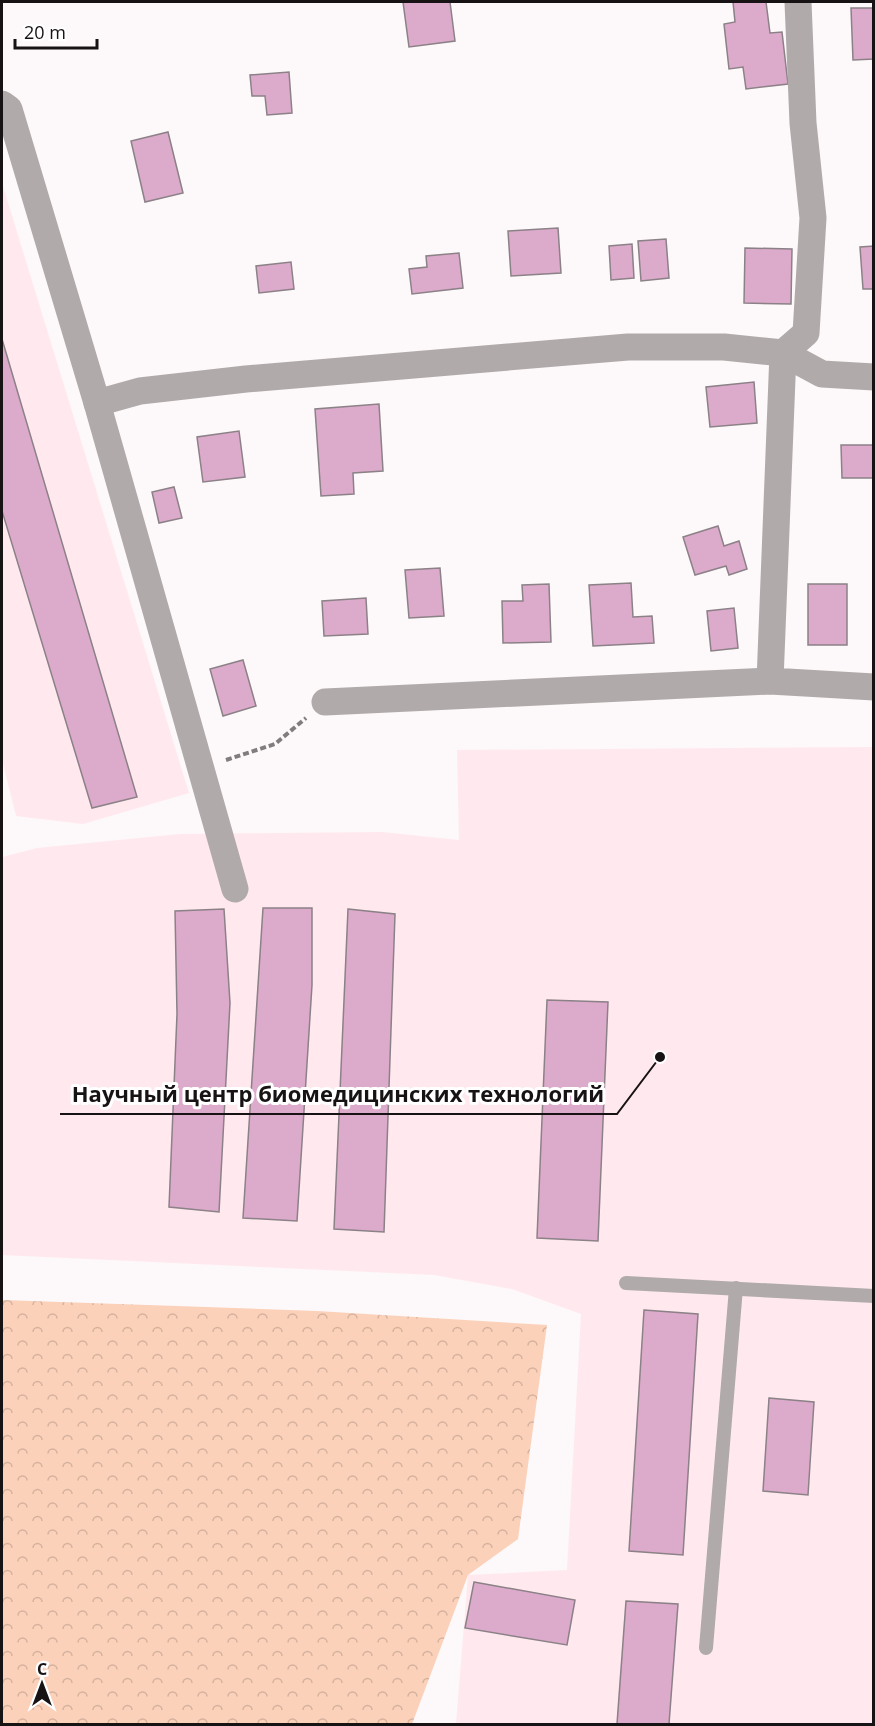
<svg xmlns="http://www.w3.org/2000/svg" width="875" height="1726" font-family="'Open Sans',sans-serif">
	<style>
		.built { fill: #ffe9ee }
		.forest { fill: url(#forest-crowns) }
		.building { fill: #dcabcb; stroke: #8b8187; stroke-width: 1.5 }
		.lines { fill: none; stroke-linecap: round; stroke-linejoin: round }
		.path { stroke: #817c7d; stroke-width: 4; stroke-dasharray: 6 3; stroke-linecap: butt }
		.service { stroke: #b0abaa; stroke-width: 14 }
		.minor { stroke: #b0abaa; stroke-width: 27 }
		.leader { fill: none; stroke: #171213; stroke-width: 2 }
		.callout-dot { fill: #171213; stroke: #fff; stroke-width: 2 }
		.callout-label { font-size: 22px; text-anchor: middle; font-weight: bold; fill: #171213; stroke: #fff; stroke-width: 6; stroke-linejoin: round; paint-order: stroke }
	</style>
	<defs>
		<pattern id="forest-crowns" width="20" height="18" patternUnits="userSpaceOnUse" patternTransform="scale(1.5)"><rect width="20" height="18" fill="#fbd1b9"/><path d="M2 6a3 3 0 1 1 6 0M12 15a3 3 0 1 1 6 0" fill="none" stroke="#d6b29e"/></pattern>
	</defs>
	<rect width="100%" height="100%" fill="#fdf8f9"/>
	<g class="built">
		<path d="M2 183 189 793 83 824 16 816 2 760Z"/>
		<path d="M873 747V1724H456L468 1575 567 1570 581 1314 512 1289 434 1275 2 1255V857L37 848 180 834 382 832 459 840 457 750Z"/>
	</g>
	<path class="forest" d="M2 1300 317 1311 547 1325 518 1539 468 1575 412 1724H2Z"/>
	<g class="building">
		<path d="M403 2H450L455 41 409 47Z"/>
		<path d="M733 2H766L770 33 782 32 788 84 746 89 743 67 729 69 724 24 735 22Z"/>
		<path d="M851 8H874V59L853 60Z"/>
		<path d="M289 72 292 113 267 115 265 96H252L250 75Z"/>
		<path d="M168 132 183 193 145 202 131 141Z"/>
		<path d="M558 228 561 273 511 276 508 231Z"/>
		<path d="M666 239 669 278 641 281 638 241Z"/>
		<path d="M632 244 634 278 611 280 609 246Z"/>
		<path d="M874 246V289H863L860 247Z"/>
		<path d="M745 248 792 249 791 304 744 303Z"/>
		<path d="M459 253 463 288 412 294 409 269 427 267 426 256Z"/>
		<path d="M291 262 294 289 259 293 256 266Z"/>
		<path d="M2 339 137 797 92 808 2 511Z"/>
		<path d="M754 382 757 423 710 427 706 387Z"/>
		<path d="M379 404 383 471 353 473 354 494 321 496 315 409Z"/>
		<path d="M239 431 245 477 203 482 197 437Z"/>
		<path d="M841 445H874V478H842Z"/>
		<path d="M174 487 182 518 159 523 152 492Z"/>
		<path d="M718 526 724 546 739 541 747 569 729 575 726 566 695 575 683 537Z"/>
		<path d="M440 568 444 616 409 618 405 570Z"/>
		<path d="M631 583 633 617 652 616 654 643 593 646 589 585Z"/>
		<path d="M549 584 551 642 503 643 502 601H523L522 585Z"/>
		<rect x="808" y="584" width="39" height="61"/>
		<path d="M366 598 368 634 324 636 322 601Z"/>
		<path d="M734 608 738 648 711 651 707 611Z"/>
		<path d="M243 660 256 706 223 716 210 669Z"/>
		<path d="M263 908H312V985L297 1221 243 1218Z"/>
		<path d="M224 909 230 1003 219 1212 169 1207 177 1014 175 911Z"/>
		<path d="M348 909 395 914 384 1232 334 1229Z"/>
		<path d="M547 1000 608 1002 598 1241 537 1238Z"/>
		<path d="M644 1310 698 1314 683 1555 629 1551Z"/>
		<path d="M769 1398 814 1402 808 1495 763 1491Z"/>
		<path d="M474 1582 575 1600 567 1645 465 1628Z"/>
		<path d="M626 1601 678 1604 669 1724H617Z"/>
	</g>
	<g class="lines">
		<path class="path" d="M226 760 275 744 306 718"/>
		<g class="service">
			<path d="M626 1283 874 1296"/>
			<path d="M706 1648 736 1288"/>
		</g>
		<g class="minor">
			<path d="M798 2 803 123 813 218 806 333 783 353 770 681 874 687"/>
			<path d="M2 104 9 109 97 403 235 889"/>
			<path d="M97 403 140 391 246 379 628 347H724L783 353 822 374 874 377"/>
			<path d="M325 702 770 681"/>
		</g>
	</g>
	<path class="leader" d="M660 1057L617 1114H60"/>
	<circle class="callout-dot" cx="660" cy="1057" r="6"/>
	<g class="callout-label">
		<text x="338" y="1102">Научный центр биомедицинских технологий</text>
	</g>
	<rect width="875" height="1726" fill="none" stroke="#171213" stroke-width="6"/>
	<g transform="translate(42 1684)" stroke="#ffffff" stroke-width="4.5" paint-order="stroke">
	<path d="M0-4.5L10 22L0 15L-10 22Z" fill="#171213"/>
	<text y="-9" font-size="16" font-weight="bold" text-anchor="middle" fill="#171213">С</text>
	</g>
	<path d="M15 39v9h82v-9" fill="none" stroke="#171213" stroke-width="3"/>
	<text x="24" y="39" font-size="18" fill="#171213" stroke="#ffffff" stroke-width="4.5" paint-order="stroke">20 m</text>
</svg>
